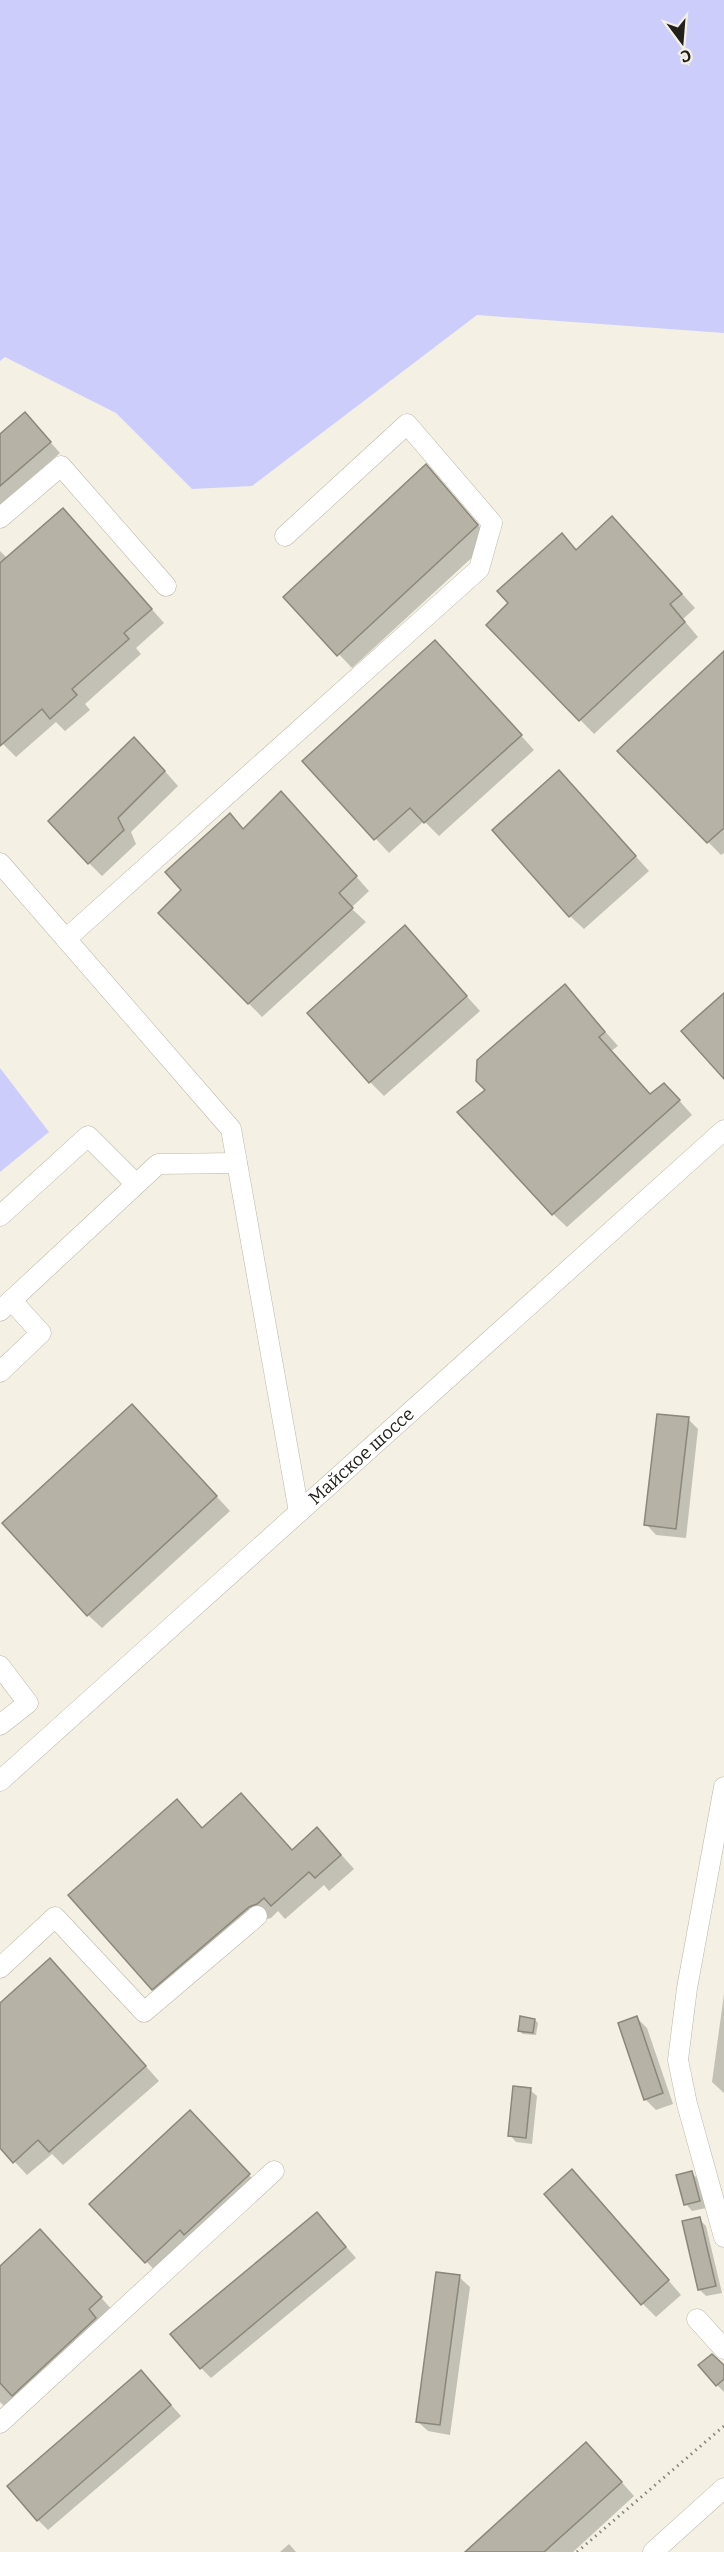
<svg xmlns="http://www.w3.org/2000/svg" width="724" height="2552" font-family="Bitter,serif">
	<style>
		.green { fill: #cdcdfc }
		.shadow { fill: #0003 }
		.building { fill: #b6b2a6; stroke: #8b877b; stroke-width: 1.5 }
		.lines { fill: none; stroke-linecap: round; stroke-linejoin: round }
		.minor-casing { stroke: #bab6a9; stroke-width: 21 }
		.path { stroke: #85827a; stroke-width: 3; stroke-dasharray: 1.5 4.5; stroke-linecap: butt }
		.minor { stroke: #fff; stroke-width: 20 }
		.labels { text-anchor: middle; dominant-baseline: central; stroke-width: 6; stroke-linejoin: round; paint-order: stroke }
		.street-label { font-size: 18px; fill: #21201b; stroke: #f4f0e3 }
	</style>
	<rect width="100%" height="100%" fill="#f4f0e3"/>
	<g class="green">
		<path d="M0 0H724V333L477 315 252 486 192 489 116 413 5 357 0 361Z"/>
		<path d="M0 1068 49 1132 0 1172Z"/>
	</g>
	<g class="shadow">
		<path d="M35 425 60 453 0 505V436Z"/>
		<path d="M440 480 491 540 352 668 285 597Z"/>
		<path d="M76 523 164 623 136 648 141 654 85 704 90 710 65 731 56 722 16 757 0 741V551L7 558Z"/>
		<path d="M626 532 695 608 683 619 698 637 594 734 488 625 511 603 562 535 578 551Z"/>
		<path d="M724 654V853L721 855 619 751Z"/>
		<path d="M449 655 534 750 439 836 424 821 389 853 304 761Z"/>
		<path d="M148 752 178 786 131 832 136 844 102 876 89 863Z"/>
		<path d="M572 786 649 871 584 929 570 916Z"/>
		<path d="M295 807 369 891 351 908 366 922 262 1017 160 913 183 890 230 815 244 829Z"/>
		<path d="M405 927 480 1011 384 1096 370 1082Z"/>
		<path d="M565 986 618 1046 611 1051 651 1096 677 1098 692 1115 567 1227 553 1214 487 1090Z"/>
		<path d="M688 1419 698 1429 686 1538 656 1535 646 1524Z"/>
		<path d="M146 1420 230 1511 102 1628 88 1615Z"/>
		<path d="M203 1829 292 1851 331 1843 354 1869 329 1891 324 1885 285 1919 278 1911 271 1918 263 1920 166 2002 153 1989Z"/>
		<path d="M64 1974 159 2081 63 2165 52 2154 27 2175 0 2146V2005Z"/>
		<path d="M724 1994V2093L712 2082Z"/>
		<path d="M637 2018 647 2028 673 2104 656 2110 645 2099Z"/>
		<path d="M535 2020 538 2023 536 2035 523 2034 519 2031Z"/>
		<path d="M530 2090 537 2096 532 2144 516 2142 510 2135Z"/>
		<path d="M203 2126 262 2189 160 2276 92 2204Z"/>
		<path d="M691 2172 698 2179 706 2208 692 2211 686 2204Z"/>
		<path d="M586 2185 681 2295 656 2317 642 2303Z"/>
		<path d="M699 2219 706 2226 722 2293 706 2296 699 2289Z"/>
		<path d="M327 2225 356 2258 211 2378 201 2368Z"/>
		<path d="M54 2245 114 2312 5 2407 0 2402V2268Z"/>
		<path d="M459 2277 470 2287 450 2435 428 2431 417 2421Z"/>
		<path d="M700 2365 724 2368V2392L717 2385Z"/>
		<path d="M151 2382 181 2416 48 2530 38 2520Z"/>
		<path d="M600 2458 634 2496 573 2552H468Z"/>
		<path d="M289 2544 296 2552H280Z"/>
	</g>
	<g class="building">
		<path d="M25 412 51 442 0 486V434Z"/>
		<path d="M426 464 478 525 337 656 283 597Z"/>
		<path d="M63 508 152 609 124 633 129 639 72 689 77 695 50 719 42 709 0 746V563Z"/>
		<path d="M612 516 682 594 670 604 685 622 579 721 486 625 508 603 497 591 562 533 576 550Z"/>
		<path d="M435 640 522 735 424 823 410 808 374 840 302 761Z"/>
		<path d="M724 651V828L707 843 617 751Z"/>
		<path d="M134 737 165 771 118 818 124 830 88 864 48 821Z"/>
		<path d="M559 770 636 856 569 917 492 830Z"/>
		<path d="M281 791 357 876 339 893 353 908 248 1004 158 913 181 890 165 872 230 813 243 829Z"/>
		<path d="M405 925 467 996 369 1083 307 1013Z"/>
		<path d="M565 984 605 1032 599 1037 650 1094 664 1083 680 1100 552 1215 457 1112 485 1090 476 1081 477 1060Z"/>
		<path d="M724 993V1079L681 1031Z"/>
		<path d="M132 1404 217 1496 87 1616 2 1523Z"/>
		<path d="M657 1414 689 1417 676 1529 644 1525Z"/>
		<path d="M241 1793 292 1850 317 1827 341 1855 315 1878 309 1872 271 1906 264 1898 257 1904 249 1907 152 1990 68 1895 177 1799 202 1828Z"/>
		<path d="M50 1958 146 2066 49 2152 38 2140 13 2163 0 2148V2003Z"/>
		<path d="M520 2016 535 2019 533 2033 518 2031Z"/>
		<path d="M637 2016 663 2093 644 2100 618 2023Z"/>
		<path d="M513 2086 531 2088 526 2138 508 2136Z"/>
		<path d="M190 2110 250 2174 184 2235 180 2230 145 2263 89 2204Z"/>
		<path d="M572 2169 669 2280 641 2305 544 2194Z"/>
		<path d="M692 2171 700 2201 684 2205 676 2175Z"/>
		<path d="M317 2212 346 2247 200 2369 170 2334Z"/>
		<path d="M700 2217 716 2286 698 2290 682 2221Z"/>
		<path d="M40 2229 102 2297 89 2309 96 2318 12 2396 0 2383V2266Z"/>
		<path d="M436 2272 460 2275 440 2425 416 2422Z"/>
		<path d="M712 2354 724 2365V2379L716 2386 698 2365Z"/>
		<path d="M141 2370 171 2405 37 2521 7 2486Z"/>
		<path d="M586 2442 622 2482 544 2552H465Z"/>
	</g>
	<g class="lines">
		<g class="minor-casing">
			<g id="minor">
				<path d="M0 518 61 466 166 586"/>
				<path d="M0 863 231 1129 299 1512"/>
				<path d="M66 939 479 569 492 523 407 424 285 536"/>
				<path d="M0 1216 88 1136 136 1184"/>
				<path d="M0 1311 158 1164 237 1163"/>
				<path d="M0 1372 41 1333 11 1300"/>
				<path d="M0 1666 28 1703 0 1725"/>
				<path id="s1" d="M0 1781 724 1130"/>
				<path d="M724 1787 687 1988 678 2060 687 2104 724 2237"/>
				<path d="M0 1968 55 1917 144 2012 257 1916"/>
				<path d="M697 2319 724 2349"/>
				<path d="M0 2423 274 2171"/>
				<path d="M653 2552 724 2488"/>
			</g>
		</g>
		<path class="path" d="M577 2552 724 2426"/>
		<use href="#minor" class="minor"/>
	</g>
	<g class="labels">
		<g class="street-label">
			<text stroke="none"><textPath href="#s1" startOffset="486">Майское шоссе</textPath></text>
		</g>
	</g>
	<g transform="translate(682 42) rotate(164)" stroke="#f4f0e3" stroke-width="4.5" paint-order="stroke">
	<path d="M0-4.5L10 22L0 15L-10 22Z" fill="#21201b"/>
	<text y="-9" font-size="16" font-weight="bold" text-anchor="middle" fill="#21201b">С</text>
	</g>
</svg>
